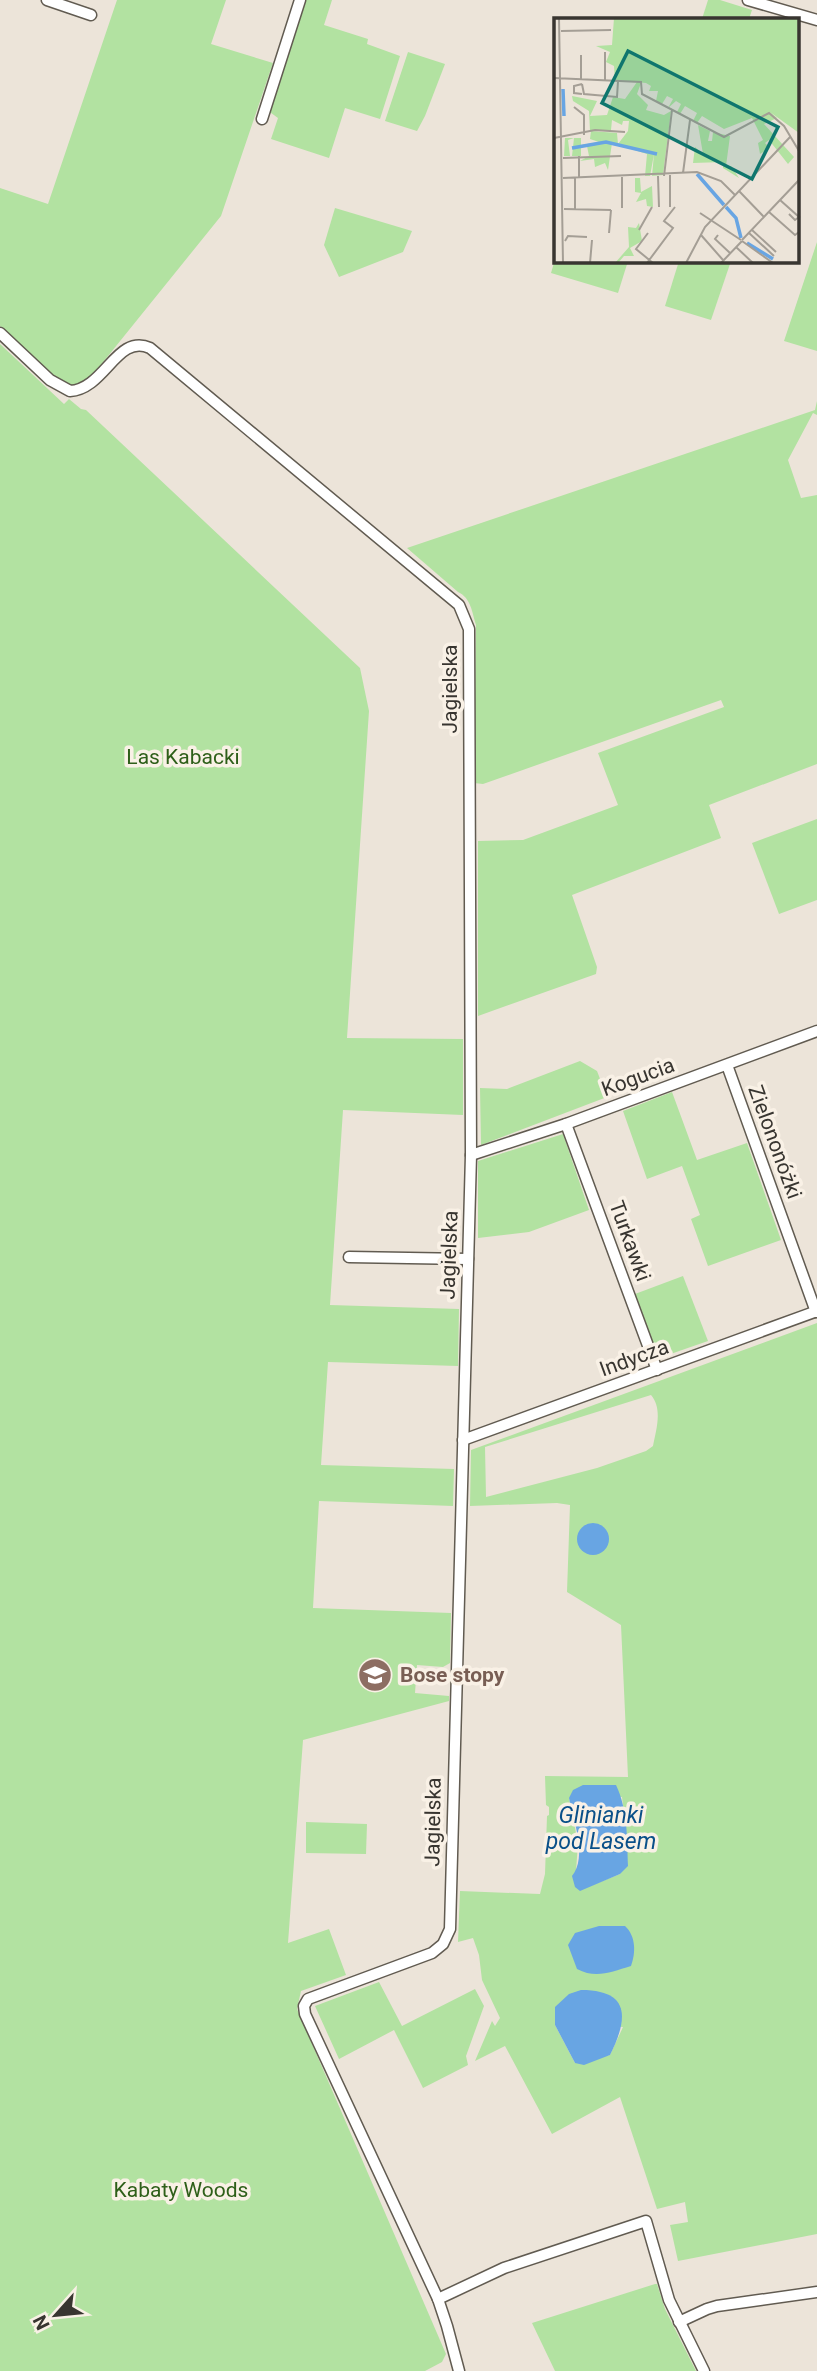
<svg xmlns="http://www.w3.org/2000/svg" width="817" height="2371" font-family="Roboto,sans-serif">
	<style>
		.green { fill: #b2e2a1; fill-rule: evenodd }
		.water { fill: #68a5e3 }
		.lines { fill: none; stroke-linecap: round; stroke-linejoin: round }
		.street-casing { stroke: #615b51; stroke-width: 13 }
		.street { stroke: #fff; stroke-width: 10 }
		.labels { text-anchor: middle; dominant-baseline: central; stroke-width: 7; stroke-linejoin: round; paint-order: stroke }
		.street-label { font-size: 21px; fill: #383530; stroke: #f9f1e6 }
		.park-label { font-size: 21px; fill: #2e5f19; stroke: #f9f1e6 }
		.education-label { font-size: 21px; font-weight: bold; fill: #785e54; stroke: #f9f1e6; text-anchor: start }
		.water-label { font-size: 23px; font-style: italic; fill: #0a5089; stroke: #f9f1e6 }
		.inset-river { fill: none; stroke: #68a5e3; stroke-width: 3.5 }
		.inset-road { fill: none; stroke: #a49e95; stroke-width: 2 }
		.view { fill: #0f766e; fill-opacity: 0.15; stroke: #0f766e; stroke-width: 3.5 }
		.inset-edge { fill: none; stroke: #383530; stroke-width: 3.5 }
	</style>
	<rect width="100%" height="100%" fill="#ece4d9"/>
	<g class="green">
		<path d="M117 0H226L211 44 273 63 221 216 83 387 68 385 58 380 0 326V188L48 204Z"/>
		<path d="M303 0H332L324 25 368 39 367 44 400 56 380 119 345 108 329 158 271 139 278 118 267 110Z"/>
		<path d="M708 0H720L752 10 749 19H702Z"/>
		<path d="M408 52 445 64 425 116 417 131 385 121Z"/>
		<path d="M335 208 412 231 403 252 339 277 324 245Z"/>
		<path d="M817 242V351L784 341Z"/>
		<path d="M556 256V261H628L618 293 551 273Z"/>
		<path d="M679 261H731L711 320 665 306Z"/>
		<path d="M0 344 64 404 69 399 81 409 86 410 360 668 369 711 347 1038 463 1039V1115L343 1110 330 1305 459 1309 458 1366 328 1362 321 1465 454 1469 453 1506 319 1501 313 1608 451 1613 450 1663 443 1667 417 1665 415 1693 449 1696V1701L303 1740 288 1943 329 1929 346 1975 301 1991 297 2009 446 2354 442 2362 425 2371H0Z"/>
		<path d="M817 401V415L813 413 788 460 801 498 817 495V764L709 805 721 838 572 895 597 967 596 974 478 1016V841L523 840 618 805 598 753 724 707 721 700 483 784 474 783 476 625C472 612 471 598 458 592L407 548 815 410Z"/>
		<path d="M817 819V900L779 914 752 843Z"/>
		<path d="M580 1061 597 1071 607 1097 481 1145 480 1088 507 1089Z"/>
		<path d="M672 1092 697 1160 747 1143 781 1240 708 1266 691 1219 700 1215 682 1166 647 1179 623 1111Z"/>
		<path d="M563 1134 589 1210 529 1232 478 1238V1161Z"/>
		<path d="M683 1276 708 1341 659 1358 635 1294Z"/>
		<path d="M817 1323V2234L678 2261 670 2225 688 2222 685 2202 657 2209 620 2097 552 2134 505 2046 475 2061 492 2021 495 2026 500 2018 482 1980 479 1955 473 1938 458 1942 460 1891 540 1894 545 1874 547 1816 549 1815V1807L546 1805 545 1776 628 1777 621 1625 567 1592 570 1505 557 1503 470 1506 471 1450ZM651 1395C663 1409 656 1430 653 1446L646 1451 597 1468 486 1497 485 1447ZM622 1797 627 1840 620 1874 580 1890 576 1871 578 1843 569 1798ZM555 2025 623 2027 610 2055 575 2063Z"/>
		<path d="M306 1822 367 1824 366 1854 306 1853Z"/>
		<path d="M379 1982 402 2026 475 1989 484 2006 466 2056 468 2065 423 2088 394 2030 339 2059 315 2006Z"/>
		<path d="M655 2284H657L665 2309 696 2371H555L532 2323Z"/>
	</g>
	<g class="water">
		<circle cx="593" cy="1539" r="16"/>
		<path d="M583 1785H616C628 1810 627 1839 628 1866L620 1874 580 1891 575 1887 572 1876C588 1857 573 1819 569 1798L573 1790Z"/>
		<path d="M599 1926H625C636 1936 636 1953 631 1966 611 1972 596 1979 577 1969L568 1945 575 1933Z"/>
		<path d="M581 1990C631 1990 628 2019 610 2055L584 2065 575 2063 555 2025V2007L569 1994Z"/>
	</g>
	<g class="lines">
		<g class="street-casing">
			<g id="street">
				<path d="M47 0 91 15"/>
				<path d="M748 0 817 20"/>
				<path d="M262 119 300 0"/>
				<path d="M0 333 50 380 70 391C105 389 117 333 150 348L459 605 469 629 471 1155 450 1929 443 1944 432 1953 308 1999 304 2006 305 2014 438 2299 447 2326 459 2371"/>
				<path d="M727 1065 816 1312"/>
				<path d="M566 1124 657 1370"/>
				<path d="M471 1155 566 1124 817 1031"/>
				<path d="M349 1257 468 1259"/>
				<path d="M463 1440 817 1311"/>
				<path d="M438 2299 504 2268 646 2221 669 2300 704 2371"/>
				<path d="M679 2322 707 2309 717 2306 817 2292"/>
			</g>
		</g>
		<use href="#street" class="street"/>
	</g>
	<defs>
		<g id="school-disc" transform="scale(1.75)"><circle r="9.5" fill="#8d6e63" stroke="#f9f1e6"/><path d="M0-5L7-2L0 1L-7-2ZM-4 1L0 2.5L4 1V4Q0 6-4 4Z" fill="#fff"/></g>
	</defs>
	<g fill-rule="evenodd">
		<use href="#school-disc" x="375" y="1675"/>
	</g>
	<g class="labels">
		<g class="street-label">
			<text transform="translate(450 689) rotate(-90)">Jagielska</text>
			<text transform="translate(638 1077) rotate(-20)">Kogucia</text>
			<text transform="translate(775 1142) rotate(70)">Zielononóżki</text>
			<text transform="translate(630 1241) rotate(70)">Turkawki</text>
			<text transform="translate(449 1255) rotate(-88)">Jagielska</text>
			<text transform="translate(634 1358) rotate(-20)">Indycza</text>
			<text transform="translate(433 1822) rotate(-89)">Jagielska</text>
		</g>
		<g class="park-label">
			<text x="183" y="757">Las Kabacki</text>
			<text x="181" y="2190">Kabaty Woods</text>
		</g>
		<g class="education-label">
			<text x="400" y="1675">Bose stopy</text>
		</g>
		<g class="water-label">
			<text x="601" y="1815">Glinianki<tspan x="601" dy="26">pod Lasem</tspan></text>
		</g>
	</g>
	<g transform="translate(554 18)">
		<rect width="245" height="245" fill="#ece4d9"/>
		<path d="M60 0H245V115L216 94 223 100 210 106 240 139 234 146 215 122 211 125 216 130 206 136 204 125 209 122 198 100 170 111 148 98 143 105 139 103 143 95 131 88 126 96 123 94 127 86 122 83 114 90 119 81 113 78 108 86 102 83 104 73H95L97 68 92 65 61 62 60 48 52 44 56 34 42 28 58 27ZM83 64 87 65 83 76 94 87 92 92 110 97 117 93 109 157 98 158 100 136 96 158H91L93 136 58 125 54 152 51 145 41 149 40 141 26 143 35 138 33 128 27 129V138H18L20 120 14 122 16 138H10L11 120H27V127L45 124 36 121 37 113 63 115 64 126 74 113 75 103H69L68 107 58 102 57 112 36 113 35 93 19 83 18 78 43 83 36 98 53 97 59 79 71 81ZM144 107 156 113 154 123H158L159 114 176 118 172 148H177L185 160 169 150V144L139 145 141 129 149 136ZM81 160H86L87 174 98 168 99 189 93 188 92 181 82 184 87 175 81 174ZM85 205 88 223 76 230 80 238H70L64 245H61L75 229 74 209 82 210Z" fill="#b2e2a1"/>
		<path class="inset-river" d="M9 71 10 98M18 130 52 124 103 136M143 156 170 187M172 189 182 200 187 220M193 225 219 241"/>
		<path class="inset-road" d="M5 0 9 245M7 13 57 12M51 34V62M27 37V61M0 60 87 64 88 76 170 119 215 95 230 108 245 133M28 66 30 76 63 79 64 63M28 66 20 68V75L28 76M20 89 30 97V117M0 120 41 112 71 114M25 138V160M9 140 67 138M129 155 136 102M116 157V189M104 158 105 189M110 158 118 92M9 160 143 154 167 163 181 177M21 160V191M185 173 210 199M226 182 245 199 241 202 235 196M68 190V159M10 191 57 192M215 194 241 217 245 214M146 195 187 222M85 212 98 189M198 212 222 234M55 215 57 192M94 215 82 231 99 245M195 215 220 238M147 217 169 242M164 217 161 221 176 235M188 222 245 162M11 223 14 218 33 219M188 223 219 245M182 229 199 245M36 245 38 222M93 245 119 210 110 203 121 189M132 245 151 209 237 118M167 245 188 223"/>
		<path class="view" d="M74 33 224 109 198 161 48 85Z"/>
		<rect width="245" height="245" class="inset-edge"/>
	</g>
	<g transform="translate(56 2315) rotate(243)" stroke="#f9f1e6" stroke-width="5" paint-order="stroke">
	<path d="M0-5L12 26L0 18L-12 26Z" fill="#383530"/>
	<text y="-10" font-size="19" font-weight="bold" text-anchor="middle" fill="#383530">N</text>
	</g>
</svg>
